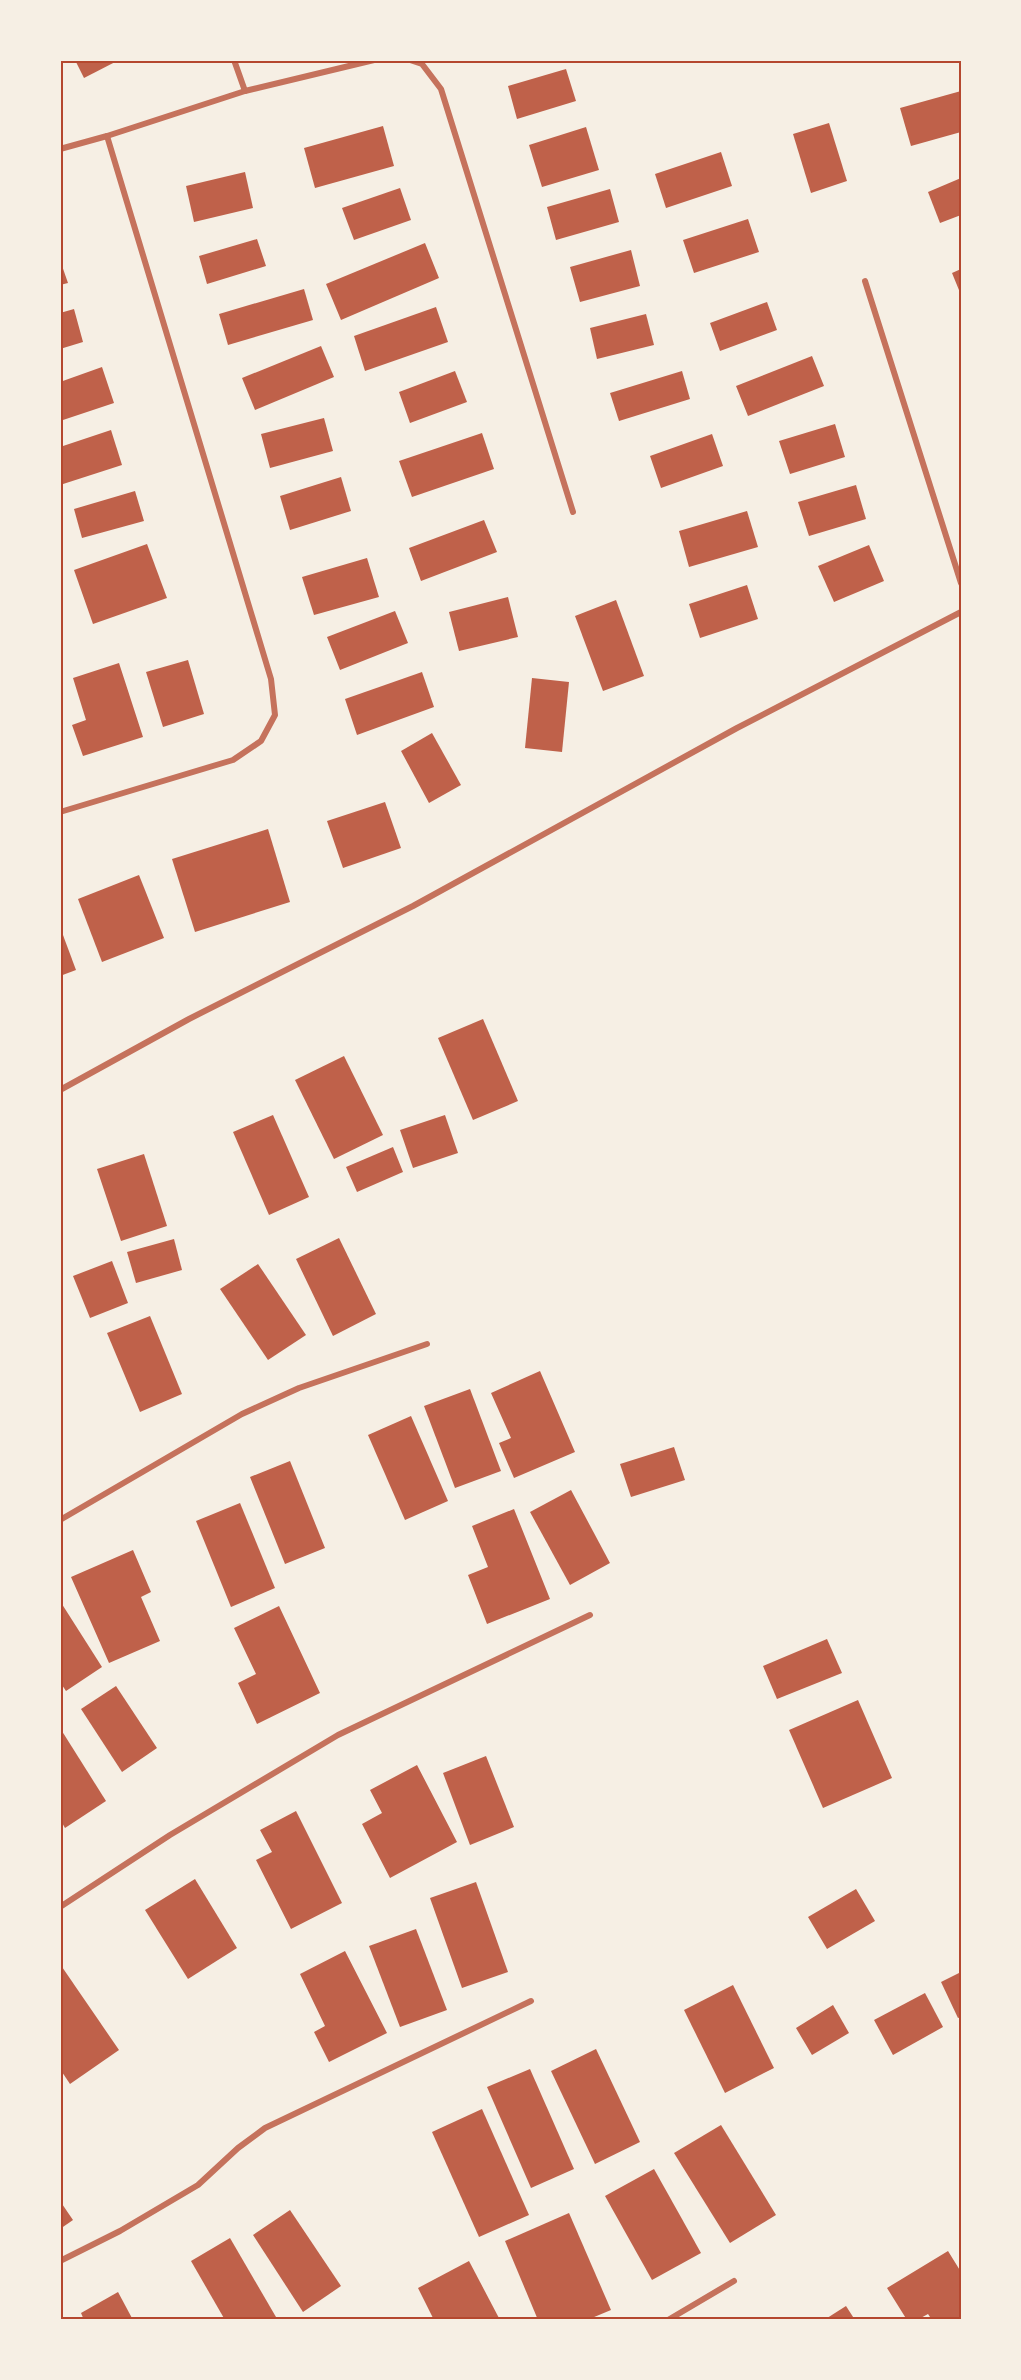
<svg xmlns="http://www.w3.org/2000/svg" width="1021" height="2380" font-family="Overpass,sans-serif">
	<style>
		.building { fill: #bf614a }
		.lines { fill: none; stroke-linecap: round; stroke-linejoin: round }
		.minor { stroke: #c5725c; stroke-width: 6 }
		.neatline { fill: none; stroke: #b5482f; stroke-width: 2 }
	</style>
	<rect width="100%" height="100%" fill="#f6efe4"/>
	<g class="building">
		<path d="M75 60H119L84 78Z"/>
		<path d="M566 69 576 101 517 119 508 86Z"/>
		<path d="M961 91V132L911 146 900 108Z"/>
		<path d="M829 123 847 181 811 193 793 134Z"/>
		<path d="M383 126 394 166 315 188 304 148Z"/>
		<path d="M586 127 599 170 542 187 529 145Z"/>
		<path d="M721 152 732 186 666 208 655 174Z"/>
		<path d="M245 172 253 208 194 222 186 186Z"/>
		<path d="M961 178V215L940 223 928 192Z"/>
		<path d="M400 188 411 220 354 240 342 208Z"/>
		<path d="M610 189 619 222 556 240 547 207Z"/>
		<path d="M748 219 759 252 694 273 683 240Z"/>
		<path d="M257 239 266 266 207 284 199 256Z"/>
		<path d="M425 243 439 278 341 320 326 284Z"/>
		<path d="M631 250 640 286 580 302 570 267Z"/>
		<path d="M60 260 68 283 60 285Z"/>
		<path d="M961 269V295L952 273Z"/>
		<path d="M304 289 313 320 228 345 219 314Z"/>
		<path d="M767 302 777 330 720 351 710 323Z"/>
		<path d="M436 307 448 342 365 371 354 336Z"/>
		<path d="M74 309 83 342 60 349V313Z"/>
		<path d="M646 314 654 345 597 359 590 328Z"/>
		<path d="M321 346 334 377 255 410 242 378Z"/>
		<path d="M812 356 824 386 748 416 736 386Z"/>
		<path d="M102 367 114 403 60 421V382Z"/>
		<path d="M455 371 467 402 410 423 399 392Z"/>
		<path d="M682 371 690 399 619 421 610 393Z"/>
		<path d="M324 418 333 451 270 468 261 434Z"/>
		<path d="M835 424 845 457 790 474 779 441Z"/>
		<path d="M111 430 122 465 60 485V447Z"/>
		<path d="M482 433 494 469 412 497 399 461Z"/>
		<path d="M712 434 723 466 661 488 650 456Z"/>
		<path d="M341 477 351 511 290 530 280 496Z"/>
		<path d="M856 485 866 519 809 536 798 502Z"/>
		<path d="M135 491 144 521 82 538 74 509Z"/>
		<path d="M747 511 758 547 689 567 679 531Z"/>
		<path d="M484 520 497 552 421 581 409 548Z"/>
		<path d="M147 544 167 598 93 624 74 570Z"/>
		<path d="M869 545 884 581 834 602 818 566Z"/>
		<path d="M367 558 379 597 314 615 302 577Z"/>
		<path d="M747 585 758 619 700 638 689 604Z"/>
		<path d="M508 597 518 637 459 651 449 612Z"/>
		<path d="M616 600 644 676 603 691 575 616Z"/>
		<path d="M395 611 408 643 340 670 327 637Z"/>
		<path d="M188 660 204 714 163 727 146 672Z"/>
		<path d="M119 663 143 737 83 756 72 725 86 720 73 678Z"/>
		<path d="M422 672 434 707 357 735 345 699Z"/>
		<path d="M532 678 569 682 562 752 525 748Z"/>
		<path d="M432 733 461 785 429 803 401 751Z"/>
		<path d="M385 802 401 848 343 868 327 821Z"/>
		<path d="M268 829 290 902 195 932 172 859Z"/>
		<path d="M139 875 164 938 102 962 78 899Z"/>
		<path d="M60 927 76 970 60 976Z"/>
		<path d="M483 1019 518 1101 473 1120 438 1038Z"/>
		<path d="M344 1056 383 1135 334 1159 295 1080Z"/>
		<path d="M273 1115 309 1197 269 1215 233 1132Z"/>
		<path d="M445 1115 458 1153 413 1168 400 1130Z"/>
		<path d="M393 1147 403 1172 357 1192 346 1167Z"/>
		<path d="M144 1154 167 1226 121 1241 97 1169Z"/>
		<path d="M339 1238 376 1314 333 1336 296 1259Z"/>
		<path d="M174 1239 182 1270 136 1283 127 1252Z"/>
		<path d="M112 1261 128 1303 90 1318 73 1276Z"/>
		<path d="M258 1264 306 1335 268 1360 220 1289Z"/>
		<path d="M150 1316 182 1394 140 1412 107 1333Z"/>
		<path d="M540 1371 575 1452 514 1478 499 1443 511 1438 491 1393Z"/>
		<path d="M470 1389 501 1471 455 1488 424 1406Z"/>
		<path d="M411 1416 448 1501 405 1520 368 1435Z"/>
		<path d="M674 1447 685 1480 631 1497 620 1464Z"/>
		<path d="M290 1461 325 1548 285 1564 250 1477Z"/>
		<path d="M571 1490 610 1563 570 1585 530 1512Z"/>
		<path d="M240 1503 275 1588 231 1607 196 1521Z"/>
		<path d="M514 1509 550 1599 487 1624 468 1575 488 1567 472 1526Z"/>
		<path d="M133 1550 151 1592 141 1597 160 1641 109 1663 71 1577Z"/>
		<path d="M60 1601 102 1667 66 1691 60 1682Z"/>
		<path d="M279 1606 320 1693 257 1724 238 1683 256 1674 234 1628Z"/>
		<path d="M827 1639 842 1673 777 1699 763 1666Z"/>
		<path d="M116 1686 157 1748 122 1772 81 1709Z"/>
		<path d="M858 1700 892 1778 823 1808 789 1730Z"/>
		<path d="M60 1728 106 1801 65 1828 60 1819Z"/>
		<path d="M486 1756 514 1827 470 1845 443 1773Z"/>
		<path d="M417 1765 457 1842 390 1878 362 1824 382 1813 370 1790Z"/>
		<path d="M296 1811 342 1903 291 1929 256 1860 272 1852 260 1830Z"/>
		<path d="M195 1879 237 1948 188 1979 145 1910Z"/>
		<path d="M476 1882 508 1972 462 1988 430 1898Z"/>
		<path d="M856 1889 875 1921 827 1949 808 1917Z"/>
		<path d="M416 1929 447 2010 400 2027 369 1946Z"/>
		<path d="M345 1951 387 2033 329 2062 314 2032 325 2026 300 1974Z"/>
		<path d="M60 1964 119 2050 70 2084 60 2069Z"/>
		<path d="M961 1972V2017L958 2018 941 1982Z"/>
		<path d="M733 1985 774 2068 725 2093 684 2010Z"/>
		<path d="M925 1993 943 2027 893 2055 874 2020Z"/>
		<path d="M833 2005 849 2033 812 2055 796 2028Z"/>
		<path d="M596 2049 640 2142 595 2164 551 2071Z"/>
		<path d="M530 2069 574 2169 531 2188 487 2087Z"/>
		<path d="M482 2109 529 2215 479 2237 432 2132Z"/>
		<path d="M721 2125 776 2215 730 2243 674 2153Z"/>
		<path d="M654 2169 701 2253 652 2280 605 2196Z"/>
		<path d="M60 2201 73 2220 60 2229Z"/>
		<path d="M290 2210 341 2286 303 2312 253 2235Z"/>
		<path d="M569 2213 611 2310 587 2320H538L505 2241Z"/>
		<path d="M230 2238 276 2317 271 2320H225L191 2261Z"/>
		<path d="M948 2251 961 2272V2320H932L928 2314 917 2320H907L887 2288Z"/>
		<path d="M469 2261 500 2320H434L418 2288Z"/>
		<path d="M118 2292 133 2320H84L81 2313Z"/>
		<path d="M846 2306 855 2320H824Z"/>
	</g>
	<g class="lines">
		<g class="minor">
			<path d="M234 60 245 91"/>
			<path d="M410 60 422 64 441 89 573 512"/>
			<path d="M60 149 107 136 245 91 374 60"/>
			<path d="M865 281 961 583"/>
			<path d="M60 812 233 760 261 741 275 715 271 679 107 136"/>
			<path d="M60 1090 189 1019 413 906 737 728 961 612"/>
			<path d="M60 1520 242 1414 299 1388 427 1344"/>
			<path d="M60 1907 170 1835 338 1735 590 1615"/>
			<path d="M60 2261 120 2231 198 2185 238 2148 265 2128 531 2001"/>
			<path d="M668 2320 734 2281"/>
		</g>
	</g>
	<rect width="1021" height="2380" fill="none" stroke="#f6efe4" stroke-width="123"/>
	<rect x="62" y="62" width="898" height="2256" class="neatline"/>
</svg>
